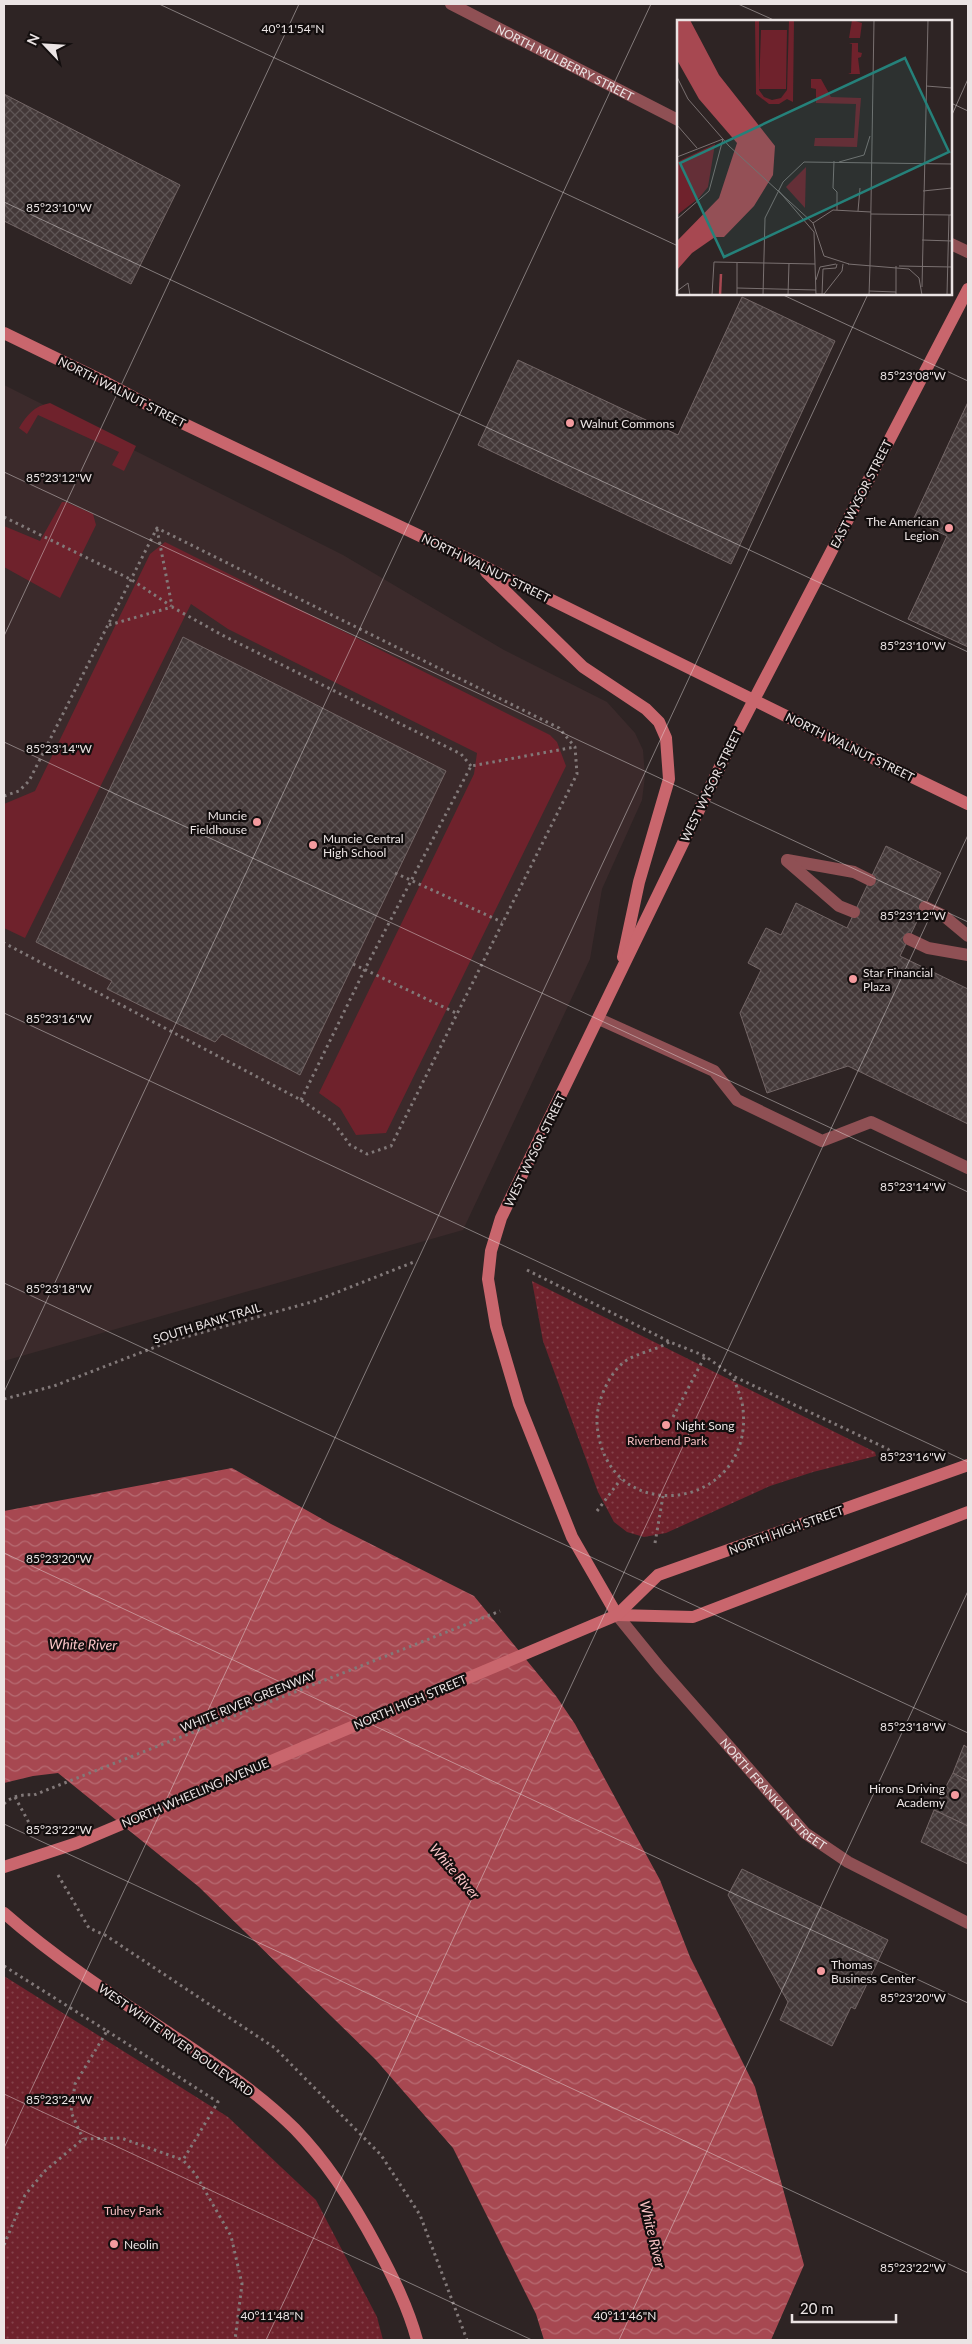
<svg xmlns="http://www.w3.org/2000/svg" width="972" height="2344" font-family="Lato,sans-serif">
	<style>
		.built { fill: #3b2a2b }
		.grass { fill: #6f222c }
		.park { fill: url(#park-dots) }
		.water { fill: url(#water-waves) }
		.building { fill: url(#building-cross-hatch); stroke: #736666 }
		.lines { fill: none; stroke-linecap: round; stroke-linejoin: round }
		.path { stroke: #827979; stroke-width: 3; stroke-dasharray: 2.5 4; stroke-linecap: butt }
		.lane { stroke: #8f5054; stroke-width: 12 }
		.street { stroke: #8f5054; stroke-width: 12 }
		.secondary { stroke: #c9666d; stroke-width: 12 }
		.ticks { fill: none; stroke: #ebe4e4; stroke-width: 1; stroke-opacity: 0.45 }
		.poi-dot { fill: #f49b9f; stroke: #130e0e; stroke-width: 2 }
		.labels { text-anchor: middle; dominant-baseline: central; stroke-width: 4.5; stroke-linejoin: round; paint-order: stroke }
		.street-label { font-size: 12px; fill: #ebe4e4; stroke: #130e0e }
		.poi-label { font-size: 12px; fill: #ebe4e4; stroke: #130e0e; text-anchor: start }
		.park-label { font-size: 12px; fill: #f4bec0; stroke: #130e0e }
		.water-label { font-size: 14px; font-style: italic; fill: #fbc5c7; stroke: #130e0e }
		.inset-river { fill: none; stroke: #a74851; stroke-width: 2.5 }
		.inset-road { fill: none; stroke: #7a7171; stroke-width: 1 }
		.view { fill: #25817a; fill-opacity: 0.15; stroke: #25817a; stroke-width: 2.5 }
		.inset-edge { fill: none; stroke: #ebe4e4; stroke-width: 2.5 }
		.ticks-label { font-size: 12px; text-anchor: middle; fill: #ebe4e4; stroke: #130e0e; stroke-width: 4.5; stroke-linejoin: round; paint-order: stroke }
	</style>
	<defs>
		<pattern id="park-dots" width="8" height="8" patternUnits="userSpaceOnUse" patternTransform="scale(1.25)"><rect width="8" height="8" fill="#6f222c"/><path d="M2 2h.1M6 6h.1" fill="none" stroke="#84424a" stroke-width="1.8" stroke-linecap="round"/></pattern>
		<pattern id="water-waves" width="16" height="10" patternUnits="userSpaceOnUse" patternTransform="scale(1.25)"><rect width="16" height="10" fill="#a74851"/><path d="M0 5q4-4 8 0t8 0" fill="none" stroke="#b76b72"/></pattern>
		<pattern id="building-cross-hatch" width="8" height="8" patternUnits="userSpaceOnUse" patternTransform="scale(1.25)"><rect width="8" height="8" fill="#433838"/><path d="M0 0l8 8M0 8l8-8" fill="none" stroke="#5e5555"/></pattern>
	</defs>
	<rect width="100%" height="100%" fill="#2e2424"/>
	<path class="built" d="M4 385 343 555 504 650 607 702 635 733 643 750 645 776 642 800 602 889 590 959 463 1230 4 1361Z"/>
	<g class="grass">
		<path d="M50 403 136 446 124 471 112 465 119 452 38 415 27 434 19 428C27 415 34 406 50 403Z"/>
		<path d="M62 502H66L93 514 96 525 60 598 4 567V526L40 541Z"/>
		<path d="M165 542 550 735 557 742 566 766 386 1133 356 1135 340 1108 319 1093 474 774 477 753 228 629 191 604 25 938 4 928V804L35 791 150 554Z"/>
	</g>
	<g class="park">
		<path d="M532 1281 875 1452 876 1456 813 1472 770 1486 666 1533 644 1537 627 1532 614 1522 598 1492 543 1341Z"/>
		<path d="M4 1976 228 2117 316 2200 377 2317 383 2340H4Z"/>
	</g>
	<path class="water" d="M232 1468 331 1524 474 1596 556 1696 575 1724 660 1880 690 1957 755 2087 804 2265 771 2340H544L536 2314 453 2148 375 2059 199 1887 58 1773 33 1776 4 1783V1511Z"/>
	<g class="building">
		<path d="M4 94 180 185 131 284 4 221Z"/>
		<path d="M742 297 835 341 731 564 478 445 518 360 678 435Z"/>
		<path d="M968 402V647L908 619 947 536 913 520Z"/>
		<path d="M183 637 446 771 300 1075 222 1034 215 1042 107 989 112 981 36 942Z"/>
		<path d="M886 846 941 873 900 956 968 989V1124L848 1066 767 1093 740 1013 761 970 748 963 766 928 781 935 796 903 847 928Z"/>
		<path d="M964 1745 968 1748V1781L953 1773Z"/>
		<path d="M953 1773 968 1781V1826L934 1810Z"/>
		<path d="M934 1810 968 1826V1864L921 1842Z"/>
		<path d="M742 1869 888 1940 855 2009 851 2007 832 2046 780 2020 788 2002 728 1895Z"/>
	</g>
	<g class="lines">
		<g class="path">
			<path d="M4 517 132 580 171 606"/>
			<path d="M157 529 172 606"/>
			<path d="M109 625 172 607 222 635 461 754 471 766"/>
			<path d="M4 796 19 791 29 781 157 528 559 728 575 747 577 774 391 1146 367 1154 350 1145 333 1122 301 1100 4 943"/>
			<path d="M395 873 502 922"/>
			<path d="M353 964 456 1013"/>
			<path d="M301 1100 365 969 471 766 575 747"/>
			<path d="M527 1270 670 1342 705 1356 733 1376 888 1449 893 1458"/>
			<path d="M669 1342C655 1351 638 1352 624 1362 608 1375 596 1403 597 1423 604 1531 754 1512 743 1409 742 1398 736 1386 733 1376"/>
			<path d="M4 1399 54 1386 171 1341 315 1301 414 1262"/>
			<path d="M673 1417 705 1356"/>
			<path d="M597 1511 621 1479"/>
			<path d="M655 1543 663 1496"/>
			<path d="M15 1797 34 1832"/>
			<path d="M4 1804C11 1796 24 1794 34 1795L500 1611"/>
			<path d="M58 1875 89 1928 105 1935 275 2048 381 2155 420 2215 467 2340"/>
			<path d="M4 1966 107 2031 75 2084 71 2112 83 2139"/>
			<path d="M107 2031 218 2102 183 2160"/>
			<path d="M4 2245 25 2195 45 2171 83 2139 121 2138 183 2160 196 2175 231 2236 242 2284 235 2340"/>
		</g>
		<g class="lane">
			<path d="M787 860 854 872 870 880"/>
			<path d="M787 861 839 906 854 912"/>
			<path d="M925 907 944 916 968 936"/>
			<path d="M909 939 928 948 968 955"/>
			<path d="M599 1019 714 1071 737 1100 822 1141 871 1122 968 1168"/>
		</g>
		<g class="street">
			<path id="s1" d="M451 4 678 120"/>
			<path d="M951 244 968 252"/>
			<path id="s2" d="M617 1615 660 1668 805 1833 848 1862 968 1923"/>
		</g>
		<g class="secondary">
			<path d="M4 333 107 383 178 421 477 563 792 719 968 804"/>
			<path d="M486 572 583 667 646 709 659 722 666 738 669 779 639 882 623 957"/>
			<path d="M617 1615 572 1537 519 1404 496 1326 488 1279 491 1251 501 1218 732 742 968 289"/>
			<path d="M617 1615 693 1617 968 1512"/>
			<path d="M4 1867 77 1843 617 1615 658 1575 968 1465"/>
			<path d="M4 1913C54 1957 110 1994 166 2031 210 2061 257 2091 295 2129 329 2164 354 2204 377 2247 393 2277 408 2307 417 2340"/>
		</g>
	</g>
	<path class="ticks" d="M159 4 678 246M738 4 776 21M951 103 968 111M951 117 968 79M4 202 968 652M781 294 968 381M4 472 968 922M4 636 299 4M4 742 968 1192M4 1013 968 1462M4 1283 968 1733M4 1392 651 4M4 1553 968 2003M4 1824 968 2273M4 2094 532 2340M4 2148 868 294M266 2340 968 835M619 2340 968 1591"/>
	<g class="poi-dot">
		<circle cx="570" cy="423" r="5"/>
		<circle cx="949" cy="528" r="5"/>
		<circle cx="257" cy="822" r="5"/>
		<circle cx="313" cy="845" r="5"/>
		<circle cx="853" cy="979" r="5"/>
		<circle cx="666" cy="1425" r="5"/>
		<circle cx="955" cy="1795" r="5"/>
		<circle cx="821" cy="1971" r="5"/>
		<circle cx="114" cy="2244" r="5"/>
	</g>
	<g class="labels">
		<g class="street-label">
			<text stroke="none"><textPath href="#s1" startOffset="128">NORTH MULBERRY STREET</textPath></text>
			<text transform="translate(122 392) rotate(27)">NORTH WALNUT STREET</text>
			<text transform="translate(861 494) rotate(-63)">EAST WYSOR STREET</text>
			<text transform="translate(486 568) rotate(26)">NORTH WALNUT STREET</text>
			<text transform="translate(850 747) rotate(26)">NORTH WALNUT STREET</text>
			<text transform="translate(711 785) rotate(-64)">WEST WYSOR STREET</text>
			<text transform="translate(535 1150) rotate(-64)">WEST WYSOR STREET</text>
			<text transform="translate(207 1323) rotate(-17)">SOUTH BANK TRAIL</text>
			<text transform="translate(786 1530) rotate(-20)">NORTH HIGH STREET</text>
			<text transform="translate(248 1701) rotate(-22)">WHITE RIVER GREENWAY</text>
			<text transform="translate(410 1702) rotate(-23)">NORTH HIGH STREET</text>
			<text stroke="none"><textPath href="#s2" startOffset="238">NORTH FRANKLIN STREET</textPath></text>
			<text transform="translate(195 1793) rotate(-23)">NORTH WHEELING AVENUE</text>
			<text transform="translate(176 2040) rotate(35)">WEST WHITE RIVER BOULEVARD</text>
		</g>
		<g class="poi-label">
			<text x="580" y="423">Walnut Commons</text>
			<text x="939" y="521" text-anchor="end">The American<tspan x="939" dy="14">Legion</tspan></text>
			<text x="247" y="815" text-anchor="end">Muncie<tspan x="247" dy="14">Fieldhouse</tspan></text>
			<text x="323" y="838">Muncie Central<tspan x="323" dy="14">High School</tspan></text>
			<text x="863" y="972">Star Financial<tspan x="863" dy="14">Plaza</tspan></text>
			<text x="676" y="1425">Night Song</text>
			<text x="945" y="1788" text-anchor="end">Hirons Driving<tspan x="945" dy="14">Academy</tspan></text>
			<text x="831" y="1964">Thomas<tspan x="831" dy="14">Business Center</tspan></text>
			<text x="124" y="2244">Neolin</text>
		</g>
		<g class="park-label">
			<text x="667" y="1440">Riverbend Park</text>
			<text x="133" y="2210">Tuhey Park</text>
		</g>
		<g class="water-label">
			<text transform="translate(83 1644) rotate(1)">White River</text>
			<text transform="translate(455 1871) rotate(49)">White River</text>
			<text transform="translate(653 2234) rotate(76)">White River</text>
		</g>
	</g>
	<g transform="translate(677 20)">
		<rect width="275" height="275" fill="#2e2424"/>
		<path d="M78 0H82V70L87 77 95 80 104 78 110 70 112 0H117L116 82 110 79 102 84H92L79 74ZM175 0 185 3 183 18H172ZM84 10H110L109 69H82ZM172 23H181V32L185 33 184 37 181 38 183 54H171L174 53 175 24ZM134 59H144L154 77 184 78 180 127 137 126 138 118H177L179 84 139 83V69L134 68Z" fill="#6f222c"/>
		<path d="M38 124 31 167 22 178 0 195V142ZM129 147 128 188 109 167Z" fill="#6f222c"/>
		<path d="M0 0H13L42 55 98 126 96 155 77 186 47 217H38L15 233 0 250V221L42 178 60 123 22 79 0 40Z" fill="#a74851"/>
		<path class="inset-river" d="M43 275 44 254"/>
		<path class="inset-road" d="M0 57 11 79 52 126 136 203 147 236 172 244M249 66 275 68M0 105 20 128M0 137 46 119 32 171 0 199M157 141 156 168 160 172V190M162 142 187 135 193 116M101 170 137 212 139 275M246 171 275 168M181 191 183 168M194 194 275 195M136 203 156 190 194 192M245 220 275 221M171 244 232 249 242 258 245 275M193 245 197 0M222 246 275 247M139 260 143 247 159 244M245 267 251 0M60 268 139 270M0 271 11 263 13 275M192 271 219 272M139 274H147L165 251 166 244M35 275 37 242 138 244M60 275V243M86 275 88 198 106 162 127 142 275 144M111 275 112 243M145 275 146 249 159 248 160 244M192 275 193 245M219 275V246M270 275 272 195"/>
		<path class="view" d="M228 38 272 132 47 237 3 143Z"/>
		<rect width="275" height="275" class="inset-edge"/>
	</g>
	<g class="ticks-label">
		<text x="293" y="33">40°11'54"N</text>
		<text x="59" y="212">85°23'10"W</text>
		<text x="913" y="380">85°23'08"W</text>
		<text x="59" y="482">85°23'12"W</text>
		<text x="913" y="650">85°23'10"W</text>
		<text x="59" y="753">85°23'14"W</text>
		<text x="913" y="920">85°23'12"W</text>
		<text x="59" y="1023">85°23'16"W</text>
		<text x="913" y="1191">85°23'14"W</text>
		<text x="59" y="1293">85°23'18"W</text>
		<text x="913" y="1461">85°23'16"W</text>
		<text x="59" y="1563">85°23'20"W</text>
		<text x="913" y="1731">85°23'18"W</text>
		<text x="59" y="1834">85°23'22"W</text>
		<text x="913" y="2002">85°23'20"W</text>
		<text x="59" y="2104">85°23'24"W</text>
		<text x="913" y="2272">85°23'22"W</text>
		<text x="272" y="2320">40°11'48"N</text>
		<text x="625" y="2320">40°11'46"N</text>
	</g>
	<rect width="972" height="2344" fill="none" stroke="#ebe4e4" stroke-width="10"/>
	<g transform="translate(45 45) rotate(295)" stroke="#130e0e" stroke-width="4" paint-order="stroke">
	<path d="M0-4L9 19L0 12L-9 19Z" fill="#ebe4e4"/>
	<text y="-8" font-size="14" font-weight="bold" text-anchor="middle" fill="#ebe4e4">N</text>
	</g>
	<path d="M792 2314v8h104v-8" fill="none" stroke="#ebe4e4" stroke-width="2.5"/>
	<text x="800" y="2314" font-size="15" fill="#ebe4e4" stroke="#130e0e" stroke-width="4" paint-order="stroke">20 m</text>
</svg>
